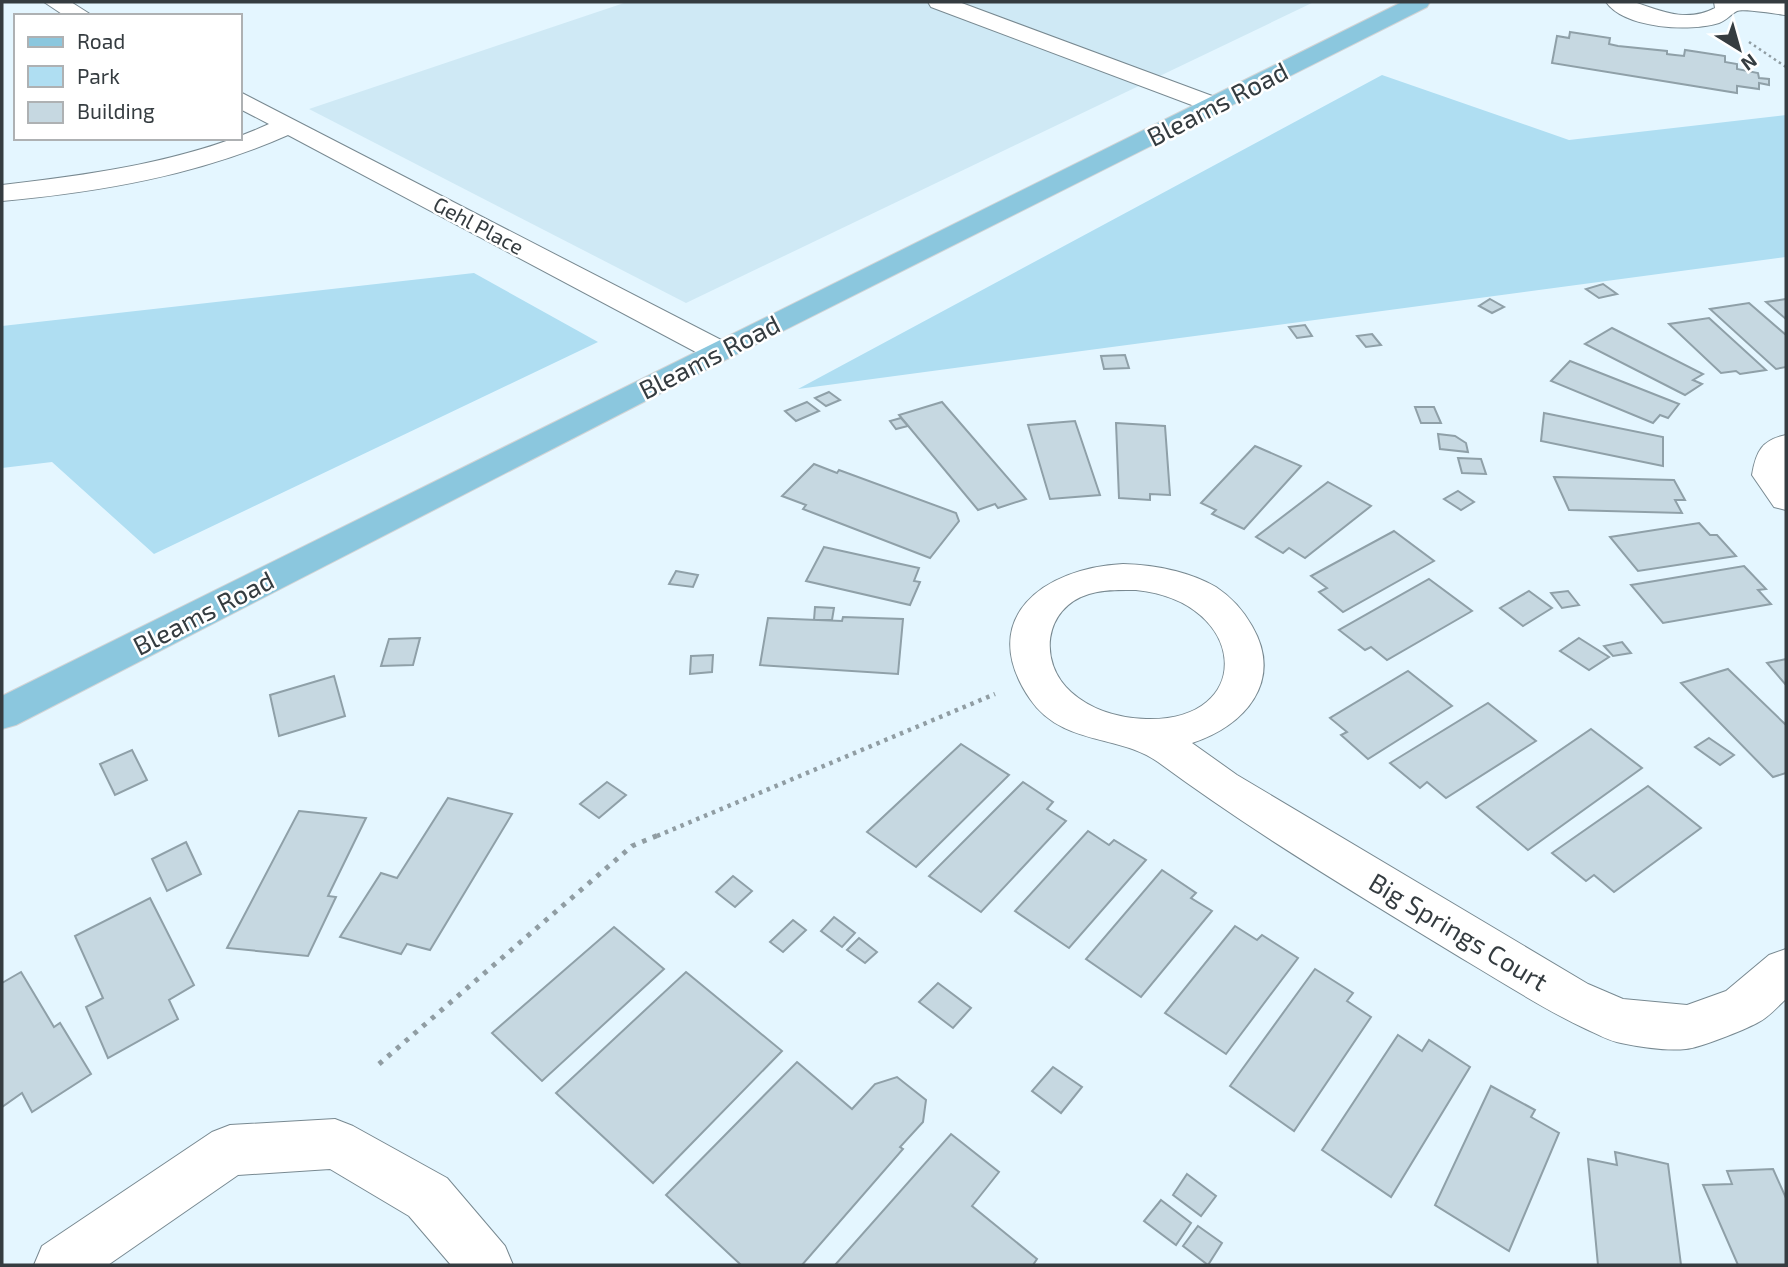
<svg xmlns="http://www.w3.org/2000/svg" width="1788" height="1267" font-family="'Exo 2',sans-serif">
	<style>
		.built { fill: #cfe9f5 }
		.green { fill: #afdef2 }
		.building { fill: #c6d8e1; stroke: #8fa0a8; stroke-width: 2 }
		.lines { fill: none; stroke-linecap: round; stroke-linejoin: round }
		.minor-casing { stroke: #788991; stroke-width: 2 }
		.major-casing { stroke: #d3d4d5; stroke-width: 2 }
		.path-far2 { stroke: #909da3; stroke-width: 2.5; stroke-dasharray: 2.5 3.5; stroke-linecap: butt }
		.path-far1 { stroke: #909da3; stroke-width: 4.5; stroke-dasharray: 3.5 5; stroke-linecap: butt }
		.path { stroke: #909da3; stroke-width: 5; stroke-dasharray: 4.5 7; stroke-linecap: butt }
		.minor { fill: #fff; fill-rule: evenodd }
		.major { fill: #8bc7de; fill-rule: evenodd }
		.labels { text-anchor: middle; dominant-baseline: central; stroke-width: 5; stroke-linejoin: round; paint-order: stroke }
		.far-street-label { font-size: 21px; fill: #353c40; stroke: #fff }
		.street-label { font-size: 26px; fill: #353c40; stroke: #fff }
	</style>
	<rect width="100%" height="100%" fill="#e4f6ff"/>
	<path class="built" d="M627 2H1314L686 303 309 109Z"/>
	<g class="green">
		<path d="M1382 75 1569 140 1786 115V257L798 389Z"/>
		<path d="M474 273 598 342 154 554 52 462 2 468V326Z"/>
	</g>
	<g class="building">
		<path d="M1570 32 1610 38 1609 44 1618 46 1667 51V54L1675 55 1684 56 1685 50 1725 56V62L1737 64V69L1758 73 1759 78 1769 79V85L1759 83V89L1737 86V93L1552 63 1557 36 1569 38Z"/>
		<path d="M1603 284 1617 294 1599 298 1586 289Z"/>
		<path d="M1490 299 1504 307 1492 313 1479 306Z"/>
		<path d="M1786 299V319L1766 302Z"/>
		<path d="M1749 303 1786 335V367L1776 369 1710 309Z"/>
		<path d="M1709 318 1766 370 1740 374 1736 371 1721 373 1669 324Z"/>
		<path d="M1305 325 1312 336 1297 338 1289 327Z"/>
		<path d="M1612 328 1703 374 1693 380 1702 384 1685 395 1585 344Z"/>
		<path d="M1372 334 1381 345 1366 347 1357 336Z"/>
		<path d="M1125 355 1129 368 1104 369 1101 356Z"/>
		<path d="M1570 361 1679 404 1668 418 1660 415 1653 423 1551 381Z"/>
		<path d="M829 392 840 400 826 406 815 398Z"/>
		<path d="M807 402 819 411 796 421 785 411Z"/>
		<path d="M942 402 1026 499 998 508 995 504 978 510 899 415Z"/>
		<path d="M1415 407H1434L1441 423H1421Z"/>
		<path d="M1544 413 1663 437V466L1541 441Z"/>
		<path d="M901 418 908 426 896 429 890 421Z"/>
		<path d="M1075 421 1100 495 1050 499 1028 425Z"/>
		<path d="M1116 423 1165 426 1170 495 1150 494V500L1119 498Z"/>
		<path d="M1438 434 1455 436 1466 443 1468 452 1440 449Z"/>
		<path d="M1255 446 1301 466 1244 529 1212 514 1216 510 1201 503Z"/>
		<path d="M1458 458 1481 459 1486 474 1462 473Z"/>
		<path d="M814 464 837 473 839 470 956 513 959 521 930 558 803 509 806 505 782 496Z"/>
		<path d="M1554 477 1674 480 1685 500H1675L1682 513 1569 510Z"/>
		<path d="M1328 482 1371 506 1305 558 1289 548 1283 553 1256 537Z"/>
		<path d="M1458 491 1474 502 1461 510 1444 499Z"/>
		<path d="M1699 523 1710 535H1717L1736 556 1638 571 1610 537Z"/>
		<path d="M1394 531 1434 561 1343 612 1319 592 1327 588 1311 576Z"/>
		<path d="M824 547 919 568 914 581 920 582 910 605 806 581Z"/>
		<path d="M1744 566 1766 589 1758 590 1771 604 1663 623 1631 585Z"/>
		<path d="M676 571 698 575 693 587 669 584Z"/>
		<path d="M1429 579 1472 611 1387 660 1371 647 1365 650 1339 630Z"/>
		<path d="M1529 591 1552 608 1523 626 1500 608Z"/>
		<path d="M1568 591 1579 605 1562 608 1551 593Z"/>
		<path d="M815 607 834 608 832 620H814Z"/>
		<path d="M843 617 903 619 898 674 760 665 768 618 842 621Z"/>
		<path d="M420 638 413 665 381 666 389 639Z"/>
		<path d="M1579 638 1609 657 1589 670 1560 651Z"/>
		<path d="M1622 642 1631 653 1613 656 1604 646Z"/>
		<path d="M713 655 712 672 690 674 691 656Z"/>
		<path d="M1786 659V685L1767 663Z"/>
		<path d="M1728 669 1786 725V773L1773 777 1681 683Z"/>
		<path d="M1408 671 1452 706 1368 759 1341 735 1347 732 1330 718Z"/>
		<path d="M334 676 345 716 279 736 270 695Z"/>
		<path d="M1488 703 1536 741 1446 798 1427 782 1420 788 1390 763Z"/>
		<path d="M1591 729 1642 768 1528 850 1477 807Z"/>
		<path d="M1709 738 1734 755 1720 765 1695 747Z"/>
		<path d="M961 744 1009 775 916 867 867 832Z"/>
		<path d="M132 750 147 780 115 795 100 764Z"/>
		<path d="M607 782 626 795 599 818 580 804Z"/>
		<path d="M1023 782 1053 802 1047 809 1066 821 981 912 929 876Z"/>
		<path d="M1648 786 1701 828 1614 892 1594 875 1586 881 1552 853Z"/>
		<path d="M448 798 512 814 430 950 407 944 401 954 340 937 381 873 397 878Z"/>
		<path d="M299 811 366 818 328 896 336 897 308 956 227 948Z"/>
		<path d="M1088 831 1109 845 1114 840 1146 860 1069 948 1015 911Z"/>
		<path d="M186 842 201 874 167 891 152 859Z"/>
		<path d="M1162 870 1196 893 1191 898 1212 911 1141 997 1086 959Z"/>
		<path d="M733 876 752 891 735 907 716 892Z"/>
		<path d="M150 898 194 985 169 1000 178 1019 108 1058 86 1007 103 998 75 936Z"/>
		<path d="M834 917 855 933 842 947 821 931Z"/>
		<path d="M793 920 806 930 783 952 770 942Z"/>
		<path d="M1235 926 1257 940 1262 935 1298 958 1226 1054 1165 1013Z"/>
		<path d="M614 927 664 969 542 1081 492 1033Z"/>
		<path d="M859 938 877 952 865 963 847 950Z"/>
		<path d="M1315 969 1353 993 1347 1001 1371 1017 1294 1131 1230 1086Z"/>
		<path d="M21 972 54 1027 60 1023 91 1074 32 1112 22 1093 2 1107V983Z"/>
		<path d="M686 972 782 1051 653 1183 556 1093Z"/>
		<path d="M938 983 971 1008 953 1028 919 1002Z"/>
		<path d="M1398 1035 1422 1051 1429 1040 1470 1067 1391 1197 1322 1150Z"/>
		<path d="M797 1062 852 1109 875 1084 897 1077 926 1100 923 1122 900 1147 903 1149 802 1265H741L666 1195Z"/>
		<path d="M1053 1067 1082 1087 1061 1113 1032 1091Z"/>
		<path d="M1491 1086 1535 1110 1531 1117 1559 1133 1509 1251 1435 1205Z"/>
		<path d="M951 1134 999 1172 972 1206 1037 1259 1033 1265H835Z"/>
		<path d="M1615 1152 1668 1164 1681 1265H1598L1588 1159 1617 1165Z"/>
		<path d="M1773 1169 1786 1198V1265H1738L1703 1185 1732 1184 1727 1171Z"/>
		<path d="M1187 1174 1216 1196 1201 1216 1173 1195Z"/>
		<path d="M1161 1200 1191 1223 1176 1245 1144 1221Z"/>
		<path d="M1198 1226 1222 1243 1208 1265 1183 1246Z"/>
	</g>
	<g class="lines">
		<g class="minor-casing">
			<g id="minor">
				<path d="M44 2H71L93 16H65Z"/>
				<path d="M928 2H959L1223 100 1226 105 1223 110 1214 112 1205 110 931 7Z"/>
				<path d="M1606 2C1614 2 1626 0 1634 2 1661 11 1687 23 1715 8L1714 2H1786V15C1777 14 1743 8 1737 11 1731 14 1727 20 1719 23 1691 32 1625 29 1606 2Z"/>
				<path d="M240 92 729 344 734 351 729 358 718 360 707 358 288 135C198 175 100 192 2 201V185C94 174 185 162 269 124L240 109Z"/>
				<path d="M1786 435V510L1774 507 1752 475C1756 451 1762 440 1786 435Z"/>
				<path d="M1123 564C1154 565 1188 571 1216 587 1231 597 1243 610 1252 626 1284 681 1245 726 1192 743L1237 775 1588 984 1623 999 1687 1005 1726 991 1769 955 1786 949V999C1777 1007 1768 1018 1757 1023 1744 1030 1699 1048 1686 1049 1667 1051 1640 1047 1621 1043 1609 1041 1597 1034 1586 1029 1545 1010 1507 985 1468 962 1363 898 1257 835 1158 762 1119 734 1062 746 1030 699 975 618 1044 568 1123 564ZM1136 590C1248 601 1257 722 1146 719 1119 718 1091 710 1071 692 1038 663 1043 608 1089 594 1104 589 1121 590 1136 590Z"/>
				<path d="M335 1119 353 1126 447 1178 505 1246 513 1265H451L409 1216 330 1169 238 1175 108 1265H34L42 1246 212 1132 230 1125Z"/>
			</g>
		</g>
		<g class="major-casing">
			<path id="major" d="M1402 2H1430L1427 7 729 358 16 725 2 729V696Z"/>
		</g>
		<path class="path-far2" d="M1749 42 1786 67"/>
		<path class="path-far1" d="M657 836 995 694"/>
		<path class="path" d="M379 1064 632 846 661 834"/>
		<use href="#minor" class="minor"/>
		<use href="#major" class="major"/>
	</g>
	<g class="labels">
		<g class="far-street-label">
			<text transform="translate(479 225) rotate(28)">Gehl Place</text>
		</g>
		<g class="street-label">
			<text transform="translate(1217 103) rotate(-27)">Bleams Road</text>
			<text transform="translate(709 356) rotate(-27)">Bleams Road</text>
			<text transform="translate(203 612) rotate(-27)">Bleams Road</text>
			<text transform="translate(1459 931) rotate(31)">Big Springs Court</text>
		</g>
	</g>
	<rect width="1788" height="1267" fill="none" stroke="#353c40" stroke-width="7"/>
	<rect x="14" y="14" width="228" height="126" fill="#ffffff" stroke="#aeb1b3" stroke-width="2"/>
	<rect x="28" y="37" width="35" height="10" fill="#8bc7de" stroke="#aeb1b3" stroke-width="2"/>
	<text x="77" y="49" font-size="21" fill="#353c40">Road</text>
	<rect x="28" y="66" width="35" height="21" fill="#afdef2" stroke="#aeb1b3" stroke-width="2"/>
	<text x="77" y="84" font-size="21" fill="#353c40">Park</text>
	<rect x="28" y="102" width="35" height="21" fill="#c6d8e1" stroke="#aeb1b3" stroke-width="2"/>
	<text x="77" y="119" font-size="21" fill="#353c40">Building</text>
	<g transform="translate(1739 49) rotate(143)" stroke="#ffffff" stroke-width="5" paint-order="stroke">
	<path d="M0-5L12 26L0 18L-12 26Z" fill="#353c40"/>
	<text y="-10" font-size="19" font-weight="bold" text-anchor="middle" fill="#353c40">N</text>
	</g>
</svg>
